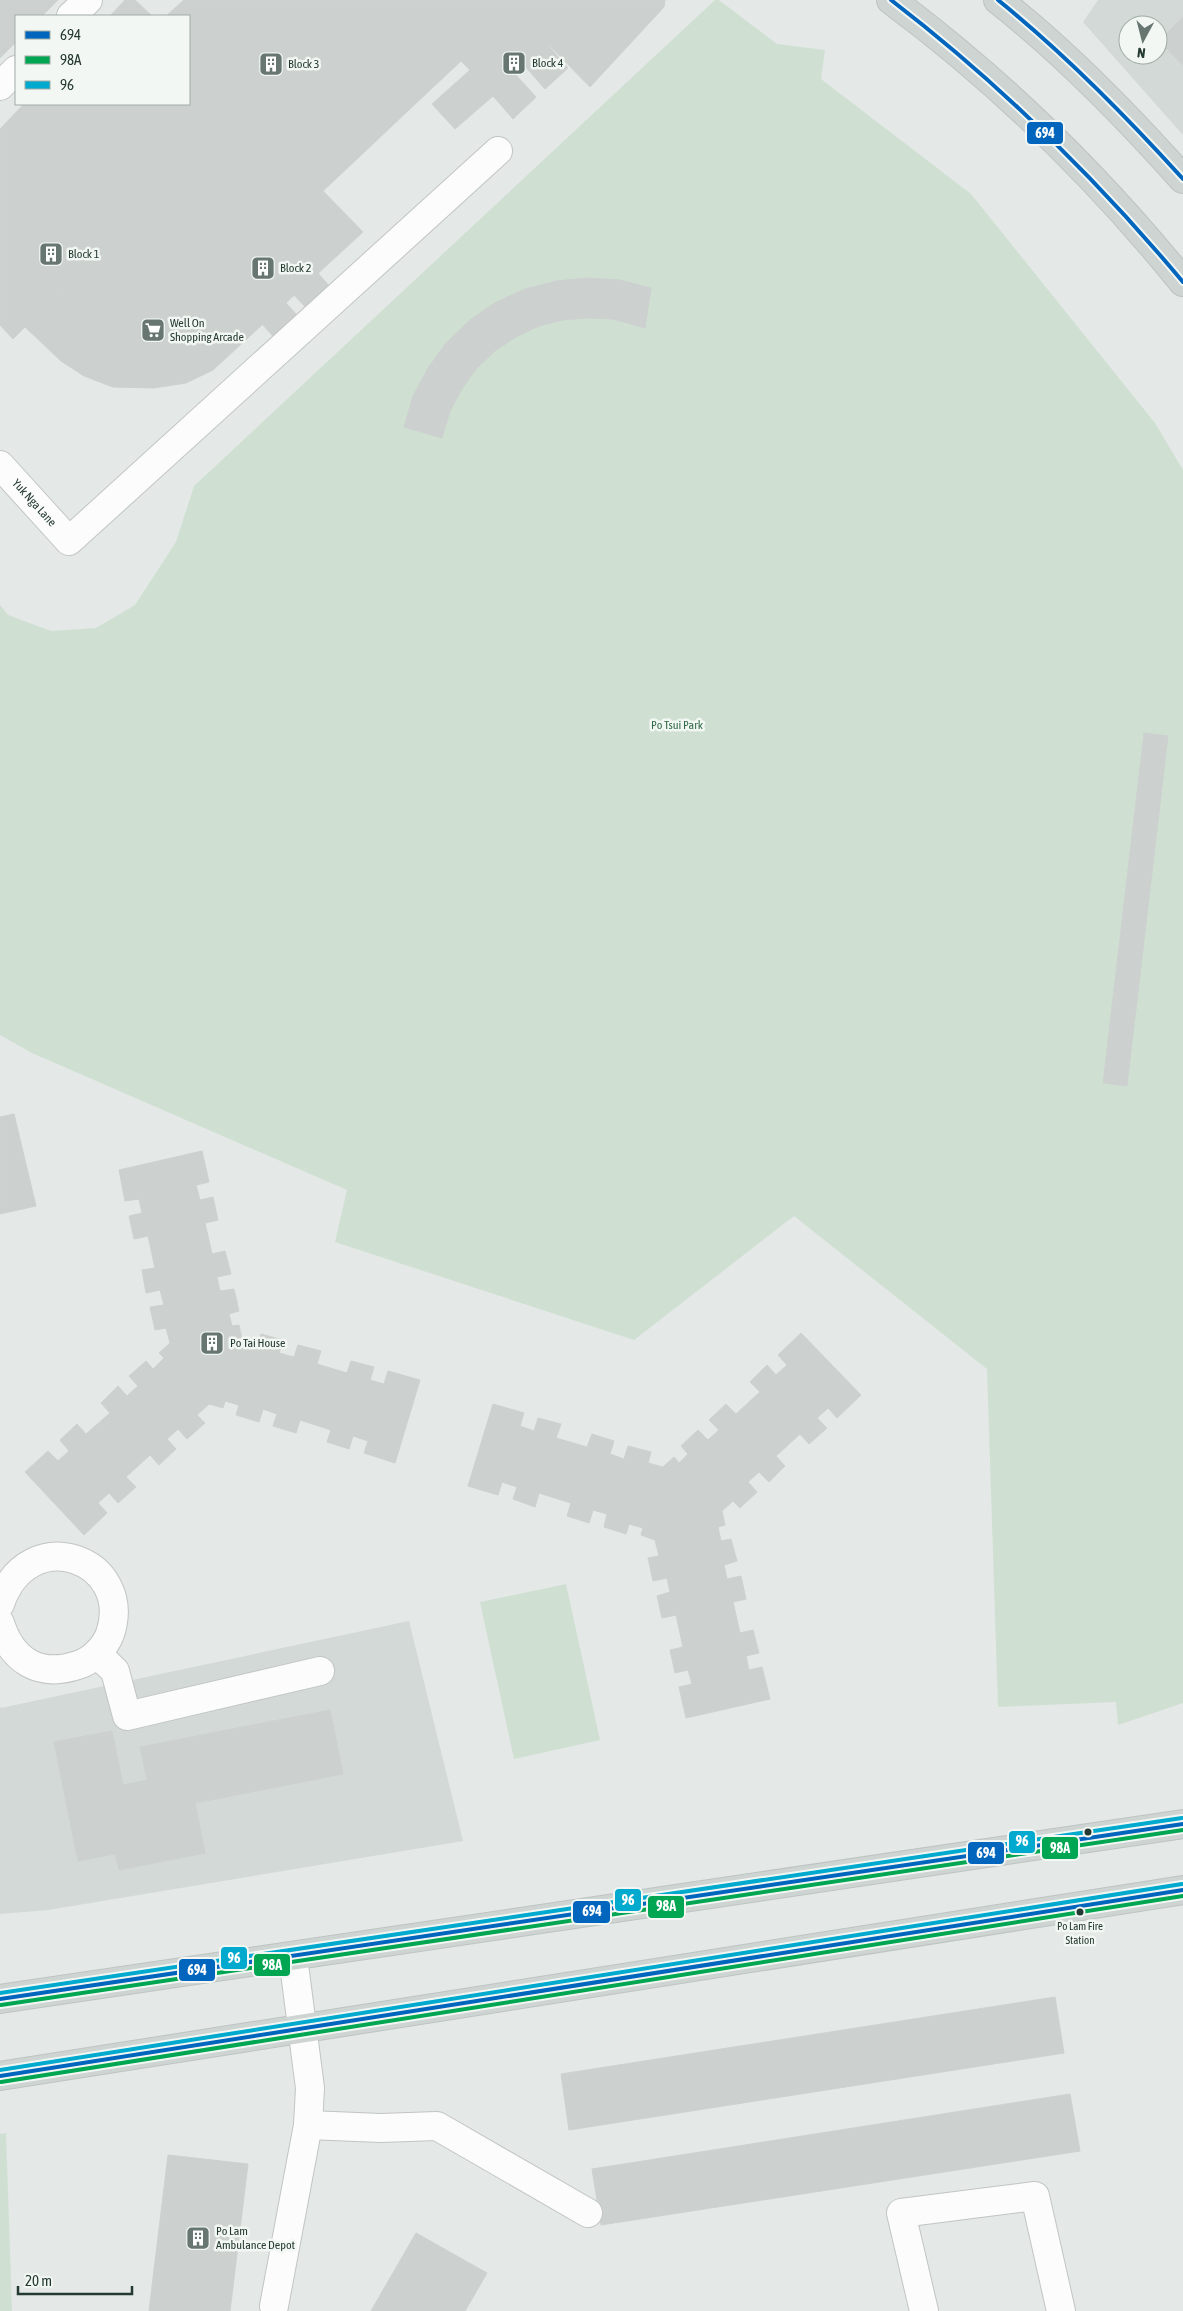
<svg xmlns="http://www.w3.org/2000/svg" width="1183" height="2311" font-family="'Asap Condensed',sans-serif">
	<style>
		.built { fill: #d2d9d6; fill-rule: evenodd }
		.green { fill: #cfe0d3 }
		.building { fill: #ccd1cf; stroke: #cdd1cf }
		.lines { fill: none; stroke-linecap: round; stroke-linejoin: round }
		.minor-casing { stroke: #c1c5c3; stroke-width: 30 }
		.major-casing { stroke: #bdc4c2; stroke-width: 30 }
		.minor { stroke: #fbfcfb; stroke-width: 28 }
		.major { stroke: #ced4d2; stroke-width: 28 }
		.bus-1-casing { stroke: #f2f7f4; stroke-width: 8 }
		.bus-2-casing { stroke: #f2f7f4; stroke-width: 8 }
		.bus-3-casing { stroke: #f2f7f4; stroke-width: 8 }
		.bus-1 { stroke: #0065bd; stroke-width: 4 }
		.bus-2 { stroke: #00a651; stroke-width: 4 }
		.bus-3 { stroke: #00a9ce; stroke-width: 4 }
		.bus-dot { fill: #243932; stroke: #f2f7f4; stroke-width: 2 }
		.labels { text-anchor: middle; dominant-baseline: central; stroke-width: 5; stroke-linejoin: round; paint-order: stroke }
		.bus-label { font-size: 11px; fill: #243932; stroke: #f2f7f4 }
		.poi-label { font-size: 12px; fill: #243932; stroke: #f2f7f4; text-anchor: start }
		.street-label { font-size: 12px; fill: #243932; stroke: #f2f7f4 }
		.park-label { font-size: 12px; fill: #336b47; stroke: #f2f7f4 }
		.line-badge { stroke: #f2f7f4; stroke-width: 2 }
		.badge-label { font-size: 14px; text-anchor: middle; font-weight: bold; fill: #fff }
	</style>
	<rect width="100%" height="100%" fill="#e4e8e6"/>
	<g class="built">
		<path d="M1098 0H1183V135L1083 22ZM1128 25H1158V55H1128Z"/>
		<path d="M409 1621 463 1841 48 1910 0 1914V1706L1 1708Z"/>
	</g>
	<g class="green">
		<path d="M715 0H719L777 44 825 50 821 79 971 194 1155 423 1183 470V1703L1118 1725 1116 1702 998 1707 987 1369 794 1216 634 1340 335 1242 347 1190 32 1053 0 1035V605L8 615 51 631 96 628 135 605 176 542 194 486Z"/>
		<path d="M566 1584 600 1740 514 1759 480 1602Z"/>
		<path d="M6 2133 12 2311H0V2134Z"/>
	</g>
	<g class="building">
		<path d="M0 0H58L42 16H16V42L0 58Z"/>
		<path d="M125 0H135L152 16H110Z"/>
		<path d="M184 0H665L664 7 590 87 515 10 323 191 363 232 213 370 186 383 154 388 113 387 84 376 61 361 25 327 13 339 0 325V129L24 104H189V16H166Z"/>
		<path d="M204 0H224L243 21 252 14 239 0H317L299 16 306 25 331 4 351 28 328 48 362 85 336 108 303 70 293 78 321 109 296 132 268 100 248 117 227 93 246 76 238 67 218 84 197 60 217 44 190 13Z"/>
		<path d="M440 0H449L462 14 472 6 466 0H528L517 10 525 19 546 0H576L585 10 547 44 568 68 545 89 524 65 515 74 536 97 513 119 493 96 455 129 432 104 470 70 461 61 430 89 407 65 439 36 422 17Z"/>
		<path d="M1183 17V65L1159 41Z"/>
		<path d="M6 171 40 209 64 188 85 212 62 233 70 241 93 221 114 244 91 265 124 302 99 325 65 286 56 295 84 327 59 349 30 316 11 333 0 321V301L9 293 0 284V233L5 238 14 231 0 215V176Z"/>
		<path d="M295 185 318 210 287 238 294 247 332 213 354 238 317 272 338 296 315 317 293 294 285 302 306 325 282 346 262 324 224 358 201 332 239 299 231 289 199 318 176 293 209 264 191 245 215 224 232 243 241 234 224 215 247 194 264 213Z"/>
		<path d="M588 278 620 280 651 288 645 328 613 319 588 318 563 320 539 326 516 337 495 351 477 368 462 389 450 411 442 438 404 427 413 396 428 368 447 342 470 320 496 302 525 289 556 281Z"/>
		<path d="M1144 733 1168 736 1127 1086 1103 1083Z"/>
		<path d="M14 1114 36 1206 0 1214V1117Z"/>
		<path d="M202 1151 209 1182 196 1185 200 1200 213 1197 218 1220 205 1223 212 1254 225 1251 231 1274 217 1277 220 1291 234 1289 239 1311 229 1314 232 1326 239 1325 242 1339 258 1344 261 1334 283 1340 279 1353 294 1357 298 1345 321 1351 317 1364 347 1373 351 1361 374 1367 370 1380 384 1384 388 1371 420 1380 395 1463 364 1453 368 1441 353 1436 349 1449 327 1442 331 1430 300 1420 296 1433 273 1426 277 1414 263 1409 259 1422 236 1415 239 1405 225 1401 223 1408 209 1404 197 1415 205 1423 187 1439 178 1429 167 1439 176 1449 159 1465 150 1455 126 1477 136 1487 118 1503 109 1493 98 1503 107 1513 84 1535 25 1472 48 1451 58 1461 69 1451 60 1440 77 1424 86 1434 110 1413 101 1403 118 1386 127 1396 138 1386 129 1376 146 1361 153 1369 164 1358 159 1353 170 1343 166 1328 155 1330 150 1307 164 1305 160 1290 146 1293 142 1270 155 1268 148 1236 134 1239 129 1216 142 1213 139 1199 125 1201 119 1170Z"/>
		<path d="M801 1333 861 1395 837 1418 828 1408 817 1418 827 1428 809 1444 800 1434 776 1456 785 1466 769 1482 759 1472 748 1482 757 1492 740 1508 733 1501 722 1511 725 1525 718 1527 721 1541 731 1539 737 1561 724 1565 727 1579 741 1576 746 1599 733 1602 740 1633 753 1630 759 1653 746 1656 749 1670 762 1667 770 1699 686 1718 679 1687 692 1684 688 1670 675 1673 670 1650 683 1647 676 1615 662 1618 657 1596 670 1592 667 1578 653 1581 648 1558 659 1556 655 1540 641 1535 643 1528 629 1524 626 1534 604 1527 607 1514 593 1510 589 1523 567 1516 571 1503 539 1493 535 1507 513 1499 517 1487 502 1482 498 1495 468 1486 493 1404 524 1413 520 1426 534 1431 538 1418 561 1424 556 1438 587 1447 592 1434 614 1441 610 1454 624 1459 628 1446 651 1452 648 1463 663 1467 674 1457 679 1463 688 1454 681 1446 698 1430 708 1440 719 1430 709 1420 726 1404 736 1414 760 1392 750 1382 767 1365 776 1375 787 1365 778 1355Z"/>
		<path d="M330 1710 343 1774 195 1803 205 1853 119 1870 115 1854 78 1861 54 1742 112 1731 123 1785 147 1780 140 1747Z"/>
		<path d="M1055 1997 1064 2053 569 2130 561 2074Z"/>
		<path d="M1070 2094 1080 2151 601 2225 592 2169Z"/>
		<path d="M168 2155 248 2164 230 2311H149Z"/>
		<path d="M416 2233 487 2273 465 2311H371Z"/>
	</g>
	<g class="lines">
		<g class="minor-casing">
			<g id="minor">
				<path d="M71 16 88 0"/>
				<path d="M0 86 16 70"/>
				<path id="s1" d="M0 465 69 541 498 151"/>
				<path d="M0 1604C28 1520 135 1559 110 1634 105 1647 92 1661 78 1665 39 1678 12 1661 0 1623"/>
				<path d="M97 1654 115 1671 127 1716 320 1671"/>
				<path d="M308 2125 381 2128 437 2126 588 2213"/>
				<path d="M274 2306 308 2125 310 2088 293 1957"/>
				<path d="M924 2311 901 2213 1035 2196 1061 2311"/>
			</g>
		</g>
		<g class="major-casing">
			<g id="major">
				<path d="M891 0C1000 81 1097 176 1183 282"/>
				<path d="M998 0C1066 53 1126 115 1183 179"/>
				<path d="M0 1999 1183 1824"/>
				<path d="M0 2076 1183 1890"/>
			</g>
		</g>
		<use href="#minor" class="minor"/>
		<use href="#major" class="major"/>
		<g class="bus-1-casing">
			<g id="bus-1">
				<path d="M891 0C999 83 1095 177 1183 282"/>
				<path d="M998 0C1065 54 1125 115 1183 179"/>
				<path d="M0 1999 1183 1824"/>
				<path d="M0 2076 1183 1890"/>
			</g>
		</g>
		<g class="bus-2-casing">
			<g id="bus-2">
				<path d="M1 2005 1183 1830"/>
				<path d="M1 2082 1183 1896"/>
			</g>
		</g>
		<g class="bus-3-casing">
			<g id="bus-3">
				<path d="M0 1993 1182 1818"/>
				<path d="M0 2070 1182 1884"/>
			</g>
		</g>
		<use href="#bus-1" class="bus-1"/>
		<use href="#bus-2" class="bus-2"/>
		<use href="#bus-3" class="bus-3"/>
	</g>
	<defs>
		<g id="building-square" transform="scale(1.25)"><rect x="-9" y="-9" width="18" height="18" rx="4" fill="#677671" stroke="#f2f7f4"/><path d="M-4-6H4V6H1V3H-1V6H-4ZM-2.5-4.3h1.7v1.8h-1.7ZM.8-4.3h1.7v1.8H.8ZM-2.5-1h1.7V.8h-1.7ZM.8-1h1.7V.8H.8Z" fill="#fff"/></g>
		<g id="supermarket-square" transform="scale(1.25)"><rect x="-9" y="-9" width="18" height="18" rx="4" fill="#677671" stroke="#f2f7f4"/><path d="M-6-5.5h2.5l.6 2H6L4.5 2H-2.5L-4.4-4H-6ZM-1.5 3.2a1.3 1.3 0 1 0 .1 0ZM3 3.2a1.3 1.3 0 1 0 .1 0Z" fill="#fff"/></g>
	</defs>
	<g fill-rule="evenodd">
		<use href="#building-square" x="514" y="63"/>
		<use href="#building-square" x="271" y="64"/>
		<use href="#building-square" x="51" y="254"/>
		<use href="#building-square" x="263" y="268"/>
		<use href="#supermarket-square" x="153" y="330"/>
		<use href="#building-square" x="212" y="1343"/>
		<use href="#building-square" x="198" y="2238"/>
	</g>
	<g class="bus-dot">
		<circle cx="1088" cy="1832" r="4.5"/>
		<circle cx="1080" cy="1912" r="4.5"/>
	</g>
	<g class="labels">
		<g class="bus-label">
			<text x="1080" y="1926">Po Lam Fire<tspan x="1080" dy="14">Station</tspan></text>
		</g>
		<g class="poi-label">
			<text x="532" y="63">Block 4</text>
			<text x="288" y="64">Block 3</text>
			<text x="68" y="254">Block 1</text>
			<text x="280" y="268">Block 2</text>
			<text x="170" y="323">Well On<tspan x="170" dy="14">Shopping Arcade</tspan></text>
			<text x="230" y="1343">Po Tai House</text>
			<text x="216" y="2231">Po Lam<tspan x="216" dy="14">Ambulance Depot</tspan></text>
		</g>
		<g class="street-label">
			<text stroke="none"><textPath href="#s1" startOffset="51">Yuk Nga Lane</textPath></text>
		</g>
		<g class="park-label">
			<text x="677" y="725">Po Tsui Park</text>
		</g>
	</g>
	<g class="line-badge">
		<rect x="1026" y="121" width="38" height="24" rx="5" fill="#0065bd"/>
		<rect x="1008" y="1830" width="28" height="24" rx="5" fill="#00a9ce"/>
		<rect x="1041" y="1836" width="38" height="24" rx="5" fill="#00a651"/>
		<rect x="967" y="1841" width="38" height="24" rx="5" fill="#0065bd"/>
		<rect x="614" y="1888" width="28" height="24" rx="5" fill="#00a9ce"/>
		<rect x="647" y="1895" width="38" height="24" rx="5" fill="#00a651"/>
		<rect x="572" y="1900" width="39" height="24" rx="5" fill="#0065bd"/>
		<rect x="220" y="1946" width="28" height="24" rx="5" fill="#00a9ce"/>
		<rect x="253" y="1953" width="38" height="24" rx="5" fill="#00a651"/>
		<rect x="178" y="1958" width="38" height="24" rx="5" fill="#0065bd"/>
	</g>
	<g class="badge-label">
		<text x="1045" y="138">694</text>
		<text x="1022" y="1846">96</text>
		<text x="1060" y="1853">98A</text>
		<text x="986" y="1858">694</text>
		<text x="628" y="1905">96</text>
		<text x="666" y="1911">98A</text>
		<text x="592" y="1916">694</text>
		<text x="234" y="1963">96</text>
		<text x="272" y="1970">98A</text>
		<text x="197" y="1975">694</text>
	</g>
	<rect x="15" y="15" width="175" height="90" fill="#f2f7f4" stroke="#a0aba6"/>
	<rect x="25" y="31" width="25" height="8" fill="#0065bd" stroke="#a0aba6"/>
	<text x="60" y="40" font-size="15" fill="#243932">694</text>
	<rect x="25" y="56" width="25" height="8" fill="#00a651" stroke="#a0aba6"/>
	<text x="60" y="65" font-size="15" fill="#243932">98A</text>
	<rect x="25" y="81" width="25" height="8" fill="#00a9ce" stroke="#a0aba6"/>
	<text x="60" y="90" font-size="15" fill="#243932">96</text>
	<g transform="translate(1143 40) rotate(187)"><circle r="24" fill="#f2f7f4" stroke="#a0aba6"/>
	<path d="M0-4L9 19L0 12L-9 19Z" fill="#677671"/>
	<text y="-8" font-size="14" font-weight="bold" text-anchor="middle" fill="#243932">N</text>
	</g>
	<path d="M18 2286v8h114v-8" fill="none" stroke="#243932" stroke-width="2.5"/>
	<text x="25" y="2286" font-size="15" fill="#243932" stroke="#f2f7f4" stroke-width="4" paint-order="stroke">20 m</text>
</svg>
